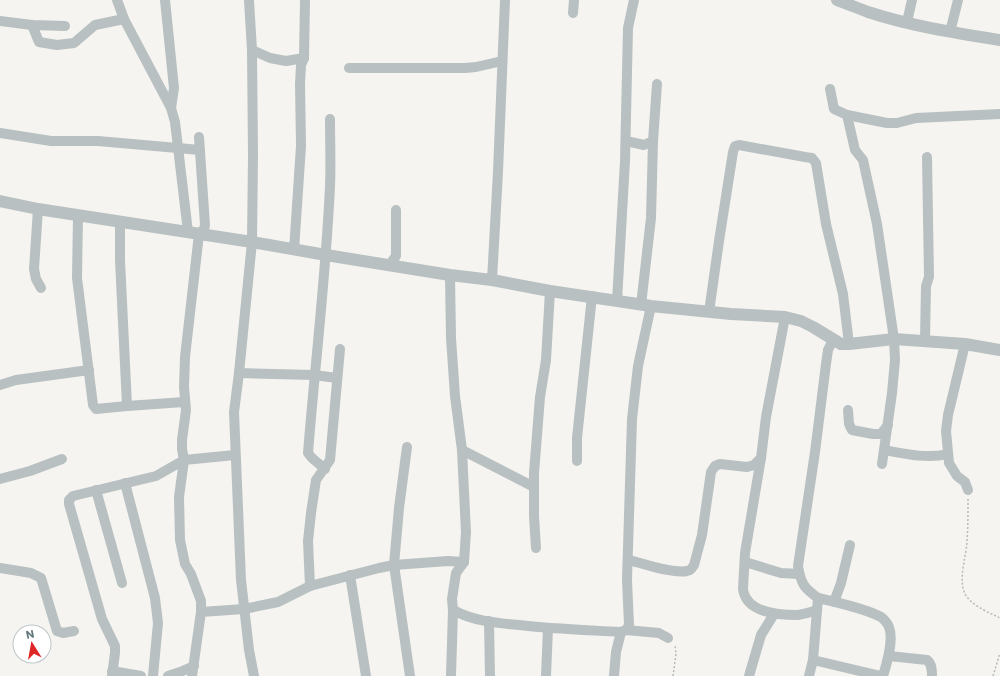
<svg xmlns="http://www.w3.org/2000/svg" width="1000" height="676" font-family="Commissioner,sans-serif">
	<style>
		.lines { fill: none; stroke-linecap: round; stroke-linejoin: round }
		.path { stroke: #b6babb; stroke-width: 1.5; stroke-dasharray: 2 2; stroke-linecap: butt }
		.minor { stroke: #b9c0c1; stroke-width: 10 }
		.tertiary { stroke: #b9c0c1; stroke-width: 12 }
	</style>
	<rect width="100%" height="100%" fill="#f5f4f0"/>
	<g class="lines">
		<g class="path">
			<path d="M968 499C968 513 968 528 967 542 966 558 958 579 965 594 972 606 988 612 1000 618"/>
			<path d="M673 676 676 654 675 645"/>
			<path d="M993 676 1000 653"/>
		</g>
		<g class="minor">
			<path d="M117 0 124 19 171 108 175 122 188 232"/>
			<path d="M165 0 174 88 171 108"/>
			<path d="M249 0 252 50 253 156 252 242 239 373 234 412 241 580 249 650 254 676"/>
			<path d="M573 13 574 0"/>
			<path d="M0 21 32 25 65 26"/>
			<path d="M907 22 912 0"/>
			<path d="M32 25 39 42 57 45 74 43 95 25 124 19"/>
			<path d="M950 32 958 0"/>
			<path d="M252 50 270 58 286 61 304 58 305 0"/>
			<path d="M349 68H465L476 67 502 61"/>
			<path d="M830 89 834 109 847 115 855 150 863 160 877 224 894 339 895 360 892 393 882 464"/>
			<path d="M847 115 887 123H897L916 118 1000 114"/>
			<path d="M0 133 51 141H98L200 150"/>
			<path d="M199 137 205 225 204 229 199 234 185 357 184 387 186 410 182 440V449L184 460 179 497 180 540 185 564 191 574 201 601V612L244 609 278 602 310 586 379 568 394 565 448 561 464 562 456 573 452 599 453 610C473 621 496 623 519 625 553 629 587 630 621 632L626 630 629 625 627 580 632 419 638 366 651 306"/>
			<path d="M626 141 644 145 653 141"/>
			<path d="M38 209 34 269 36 279 41 288"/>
			<path d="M78 215 77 278 93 405 96 409 127 406"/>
			<path d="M120 221V260L127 406 184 402"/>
			<path d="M294 250 301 146 300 84 301 65 304 58"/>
			<path d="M390 264 396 256V210"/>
			<path d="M450 275 451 338 455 396 462 450 466 532 464 562"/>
			<path d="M492 280 498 172 505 0"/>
			<path d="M617 301 625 161 628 28 634 0"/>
			<path d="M641 305 651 218 653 141 657 84"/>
			<path d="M709 312 719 241 733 152 735 146 739 145 805 157 812 158 816 163 826 224 843 294 849 344"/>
			<path d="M925 340 926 286 929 277 927 157"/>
			<path d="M965 344 948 415 946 431 949 463 957 476 965 482 968 490"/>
			<path d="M239 373 314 375 337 378"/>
			<path d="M0 385 16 380 89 370"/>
			<path d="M848 410 849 424 852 430 873 434H881L888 425"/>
			<path d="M407 447 399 508 394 565 410 676"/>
			<path d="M462 450 534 487"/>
			<path d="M884 450C905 454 927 459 948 454"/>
			<path d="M761 458 745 553 743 589C746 613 778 615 798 615 804 614 811 612 817 610"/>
			<path d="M577 461V438L592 296"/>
			<path d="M325 469 312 458 308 453C315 364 326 275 330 186 331 164 330 141 330 119"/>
			<path d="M0 479 30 471 62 459"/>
			<path d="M125 483 155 598 158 623 153 676"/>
			<path d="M96 490 122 583"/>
			<path d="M536 548 534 516V473L540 397 546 360 550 291"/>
			<path d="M628 560C643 563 672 574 687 571 690 571 692 568 694 565L702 535 711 472 715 466 720 464 747 467 754 465 761 458 766 417 785 317"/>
			<path d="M745 562 781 573 799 574"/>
			<path d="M0 568 31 573 41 578 57 631 63 633 74 631"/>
			<path d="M350 575 366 676"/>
			<path d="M310 586 308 541 311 513 316 480 330 460 340 349"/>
			<path d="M818 598C836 602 866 609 881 617 884 619 888 624 889 627 894 640 887 663 883 676"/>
			<path d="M834 602 841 583 850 545"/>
			<path d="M489 621 490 676"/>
			<path d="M626 630 659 633 668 638"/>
			<path d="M889 656 927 660C932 664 932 670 932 676"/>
			<path d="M813 660 881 676"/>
			<path d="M112 671 141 676"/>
			<path d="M112 676 115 653V646L102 619 69 504V500L73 496 156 476 184 460 235 455"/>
			<path d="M168 676 180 672 194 666"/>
			<path d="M192 676 201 612"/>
			<path d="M451 676 453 610"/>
			<path d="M546 676 548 628"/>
			<path d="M614 676 616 652 621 632"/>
			<path d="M749 676 761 635 774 614"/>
			<path d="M809 676 813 660 818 598C804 588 801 584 798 566L815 452 826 364 828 350 833 340"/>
		</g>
		<g class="tertiary">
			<path d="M837 0C847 4 858 8 868 12 911 26 956 33 1000 40"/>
			<path d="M0 201 38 209 252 242 326 255 450 275 492 280 550 291 651 306 731 314 785 317 801 321 813 327 841 344H849L894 339 965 344 1000 350"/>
		</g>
	</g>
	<g transform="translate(32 644) rotate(349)"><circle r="19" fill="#ffffff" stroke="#bfc8ca"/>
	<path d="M0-3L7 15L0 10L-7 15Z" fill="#df2627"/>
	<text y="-6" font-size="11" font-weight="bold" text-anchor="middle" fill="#60767b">N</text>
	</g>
</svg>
